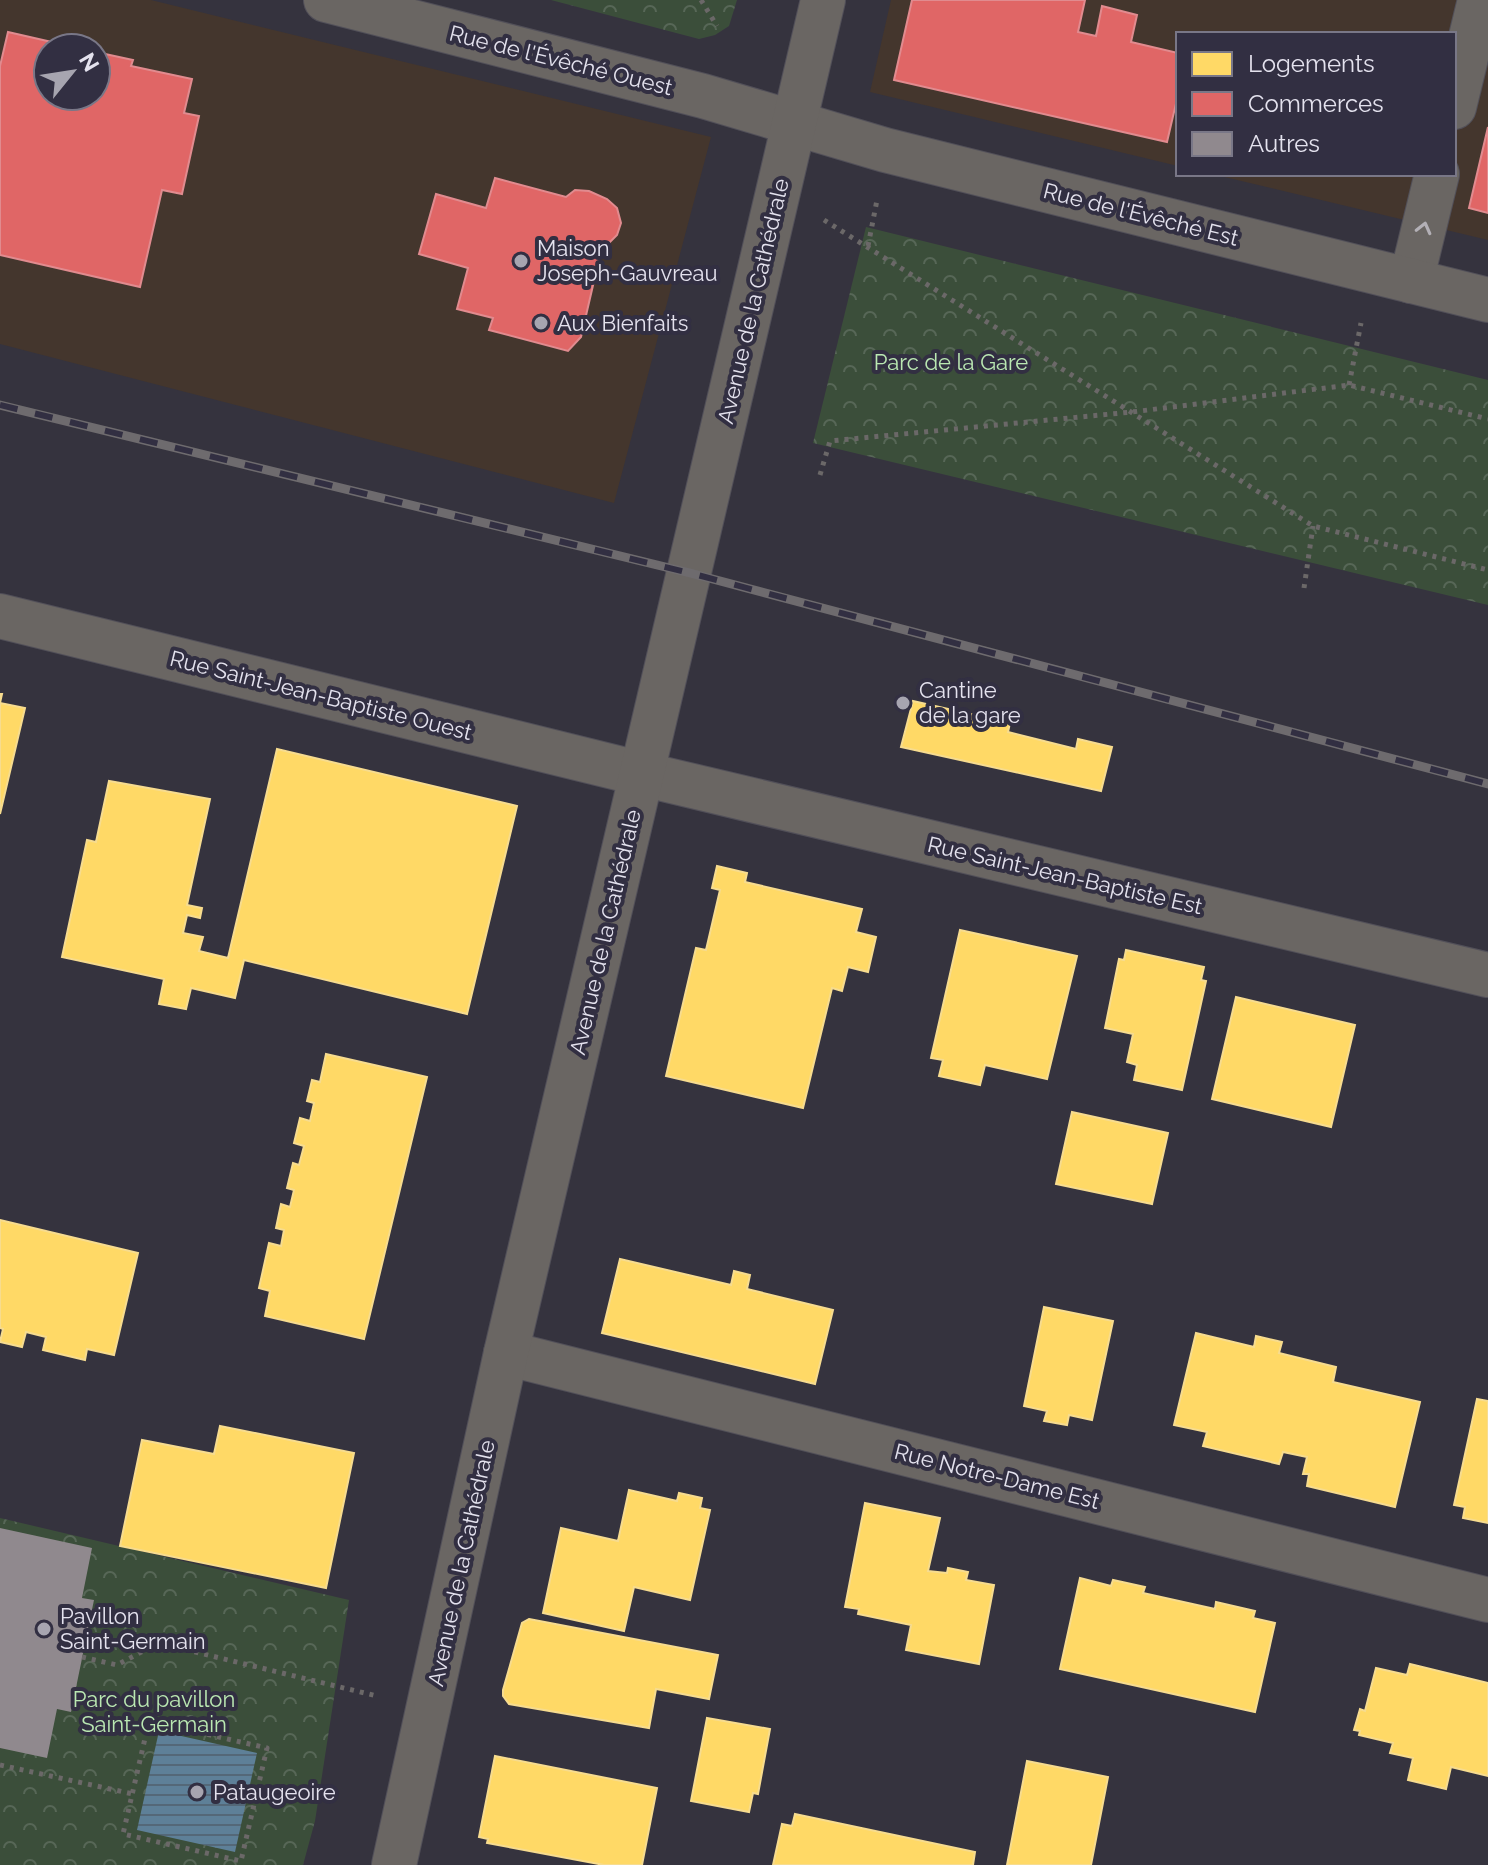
<svg xmlns="http://www.w3.org/2000/svg" width="1488" height="1865" font-family="Raleway,sans-serif">
	<style>
		.commercial { fill: #44362d; fill-rule: evenodd }
		.park { fill: url(#park-crowns) }
		.water { fill: url(#water-rules) }
		.homes { fill: #ffd966; stroke: #f7dc8f; stroke-width: 2 }
		.shops { fill: #e06666; stroke: #e18b8f; stroke-width: 2 }
		.building { fill: #90898e }
		.lines { fill: none; stroke-linecap: round; stroke-linejoin: round }
		.minor-casing { stroke: #525059; stroke-width: 46 }
		.tertiary-casing { stroke: #525059; stroke-width: 46 }
		.path { stroke: #6b6868; stroke-width: 5; stroke-dasharray: 4 6; stroke-linecap: butt }
		.minor { stroke: #6a6663; stroke-width: 44 }
		.tertiary { stroke: #6a6663; stroke-width: 44 }
		.rail-casing { stroke: #6e6b6e; stroke-width: 9 }
		.rail { stroke: #322f42; stroke-width: 6; stroke-dasharray: 18; stroke-linecap: butt }
		.oneway { stroke: #b3b0b6 }
		.poi-dot { fill: #a7a5b0; stroke: #322f42; stroke-width: 3 }
		.labels { text-anchor: middle; dominant-baseline: central; stroke-width: 8; stroke-linejoin: round; paint-order: stroke }
		.street-label { font-size: 22px; fill: #e4e2ee; stroke: #322f42 }
		.poi-label { font-size: 22px; fill: #e4e2ee; stroke: #322f42; text-anchor: start }
		.park-label { font-size: 22px; fill: #bae8b2; stroke: #322f42 }
	</style>
	<defs>
		<pattern id="park-crowns" width="20" height="18" patternUnits="userSpaceOnUse" patternTransform="scale(2)"><rect width="20" height="18" fill="#3b4e3a"/><path d="M2 6a3 3 0 1 1 6 0M12 15a3 3 0 1 1 6 0" fill="none" stroke="#576757"/></pattern>
		<pattern id="water-rules" width="6" height="5" patternUnits="userSpaceOnUse" patternTransform="scale(2)"><rect width="6" height="5" fill="#5e8098"/><path d="M0 2.5h6" fill="none" stroke="#546878"/></pattern>
	</defs>
	<rect width="100%" height="100%" fill="#35333e"/>
	<g class="commercial">
		<path d="M0 0H151L711 137 614 503 0 344ZM48 48H96V96H48Z"/>
		<path d="M891 0H1488V240L1212 174H1454V34H1178V166L870 92Z"/>
	</g>
	<g class="park">
		<path d="M551 0H737L729 26 715 35 699 39Z"/>
		<path d="M866 227 1488 380V605L813 443Z"/>
		<path d="M0 1518 349 1600 315 1821 303 1865H0Z"/>
	</g>
	<path class="water" d="M159 1731 257 1753 235 1852 137 1830Z"/>
	<g class="homes">
		<path d="M0 694H2L0 703 25 708 0 814Z"/>
		<path d="M913 701 1010 723 1008 732 1076 749 1078 739 1112 747 1101 791 901 747Z"/>
		<path d="M277 749 517 806 467 1014 244 960 235 998 191 988 186 1009 159 1004 164 979 62 957 87 840 96 842 109 781 210 799 187 905 202 908 200 918 187 915 183 933 203 937 199 951 228 958Z"/>
		<path d="M717 866 747 873 745 882 862 909 856 932 876 937 868 972 848 967 842 991 832 988 803 1108 666 1076 696 948 706 950 720 890 712 888Z"/>
		<path d="M960 930 1077 956 1047 1079 985 1065 980 1085 939 1076 943 1060 931 1058Z"/>
		<path d="M1126 950 1204 967 1201 980 1206 981 1182 1090 1134 1080 1137 1065 1127 1062 1133 1034 1105 1028 1119 959 1124 960Z"/>
		<path d="M1236 997 1355 1025 1331 1127 1212 1099Z"/>
		<path d="M326 1054 427 1077 364 1339 265 1316 270 1291 259 1288 269 1243 281 1246 284 1230 276 1228 281 1204 290 1207 294 1190 287 1188 293 1163 299 1165 304 1146 294 1143 300 1118 310 1121 314 1103 307 1101 312 1080 320 1082Z"/>
		<path d="M1072 1112 1168 1133 1152 1204 1056 1184Z"/>
		<path d="M0 1220 138 1253 114 1355 87 1349 85 1360 43 1350 46 1337 26 1332 22 1347 0 1342 3 1329 0 1328Z"/>
		<path d="M620 1259 731 1285 734 1271 750 1275 747 1289 833 1310 815 1384 602 1333Z"/>
		<path d="M1044 1307 1113 1321 1092 1420 1069 1415 1067 1425 1044 1421 1047 1411 1024 1406Z"/>
		<path d="M1196 1333 1254 1347 1256 1336 1282 1342 1279 1353 1336 1367 1333 1382 1420 1402 1395 1507 1307 1486 1309 1474H1303L1307 1457 1283 1452 1279 1464 1203 1446 1207 1432 1174 1425Z"/>
		<path d="M1477 1399 1488 1401V1523L1463 1518 1465 1507 1454 1505Z"/>
		<path d="M220 1426 354 1453 326 1588 120 1546 142 1440 214 1454Z"/>
		<path d="M629 1490 677 1501 679 1493 702 1498 700 1508 710 1510 690 1600 634 1587 624 1631 543 1613 561 1528 618 1541Z"/>
		<path d="M865 1503 940 1518 928 1571 947 1573 948 1568 968 1572 966 1580 994 1585 979 1664 906 1650 911 1625 858 1614 859 1609 845 1607Z"/>
		<path d="M1080 1578 1111 1586 1113 1580 1145 1587 1143 1593 1215 1609 1216 1602 1255 1611 1253 1618 1275 1623 1255 1712 1060 1669Z"/>
		<path d="M529 1619 718 1655 709 1699 656 1689 649 1728 509 1704 503 1696V1690L522 1623Z"/>
		<path d="M1410 1664 1488 1683V1776L1451 1767 1446 1789 1408 1780 1413 1758 1390 1753 1393 1743 1359 1735 1360 1731 1354 1730 1360 1709 1365 1711 1376 1668 1407 1675Z"/>
		<path d="M707 1718 770 1729 758 1794 753 1793 749 1812 691 1801Z"/>
		<path d="M495 1756 657 1788 642 1865H604L487 1843 488 1839 479 1837Z"/>
		<path d="M1027 1761 1108 1777 1091 1865H1007Z"/>
		<path d="M795 1814 975 1852 973 1865H773L782 1824 792 1826Z"/>
	</g>
	<g class="shops">
		<path d="M912 0H1085L1078 32 1096 36 1102 6 1137 15 1131 42 1178 53V95L1167 142 894 80Z"/>
		<path d="M8 32 78 48H48V96H96V52L133 60 131 66 192 79 184 113 199 116 182 194 162 190 140 287 0 255V66Z"/>
		<path d="M1488 127V213L1469 208Z"/>
		<path d="M495 178 566 197 575 190 589 191 607 199 617 208 621 223 617 235 601 251 581 337 568 351 489 330 493 318 457 309 468 268 419 254 436 194 486 208Z"/>
	</g>
	<path class="building" d="M0 1528 92 1548 82 1598 94 1600 71 1712 57 1709 47 1758 0 1748Z"/>
	<g class="lines">
		<g class="minor-casing">
			<g id="minor">
				<path d="M1454 107 1480 0"/>
				<path d="M1411 281 1437 174"/>
				<path d="M506 1353 1488 1600"/>
			</g>
		</g>
		<g class="tertiary-casing">
			<g id="tertiary">
				<path d="M326 0 703 96 885 150 1488 300"/>
				<path d="M0 616 642 774 1488 975"/>
				<path d="M394 1865 506 1353 823 0"/>
			</g>
		</g>
		<g class="path">
			<path d="M701 0 717 26"/>
			<path d="M824 220 1313 526 1488 570"/>
			<path d="M868 246 877 200"/>
			<path d="M1349 385 1361 323"/>
			<path d="M820 475 830 441 1132 412 1349 385 1488 419"/>
			<path d="M1304 588 1313 526"/>
			<path d="M82 1657 117 1665 158 1643 377 1696"/>
			<path d="M149 1721 267 1748 241 1861 123 1834Z"/>
			<path d="M0 1765 133 1794"/>
		</g>
		<use href="#minor" class="minor"/>
		<use href="#tertiary" class="tertiary"/>
		<g class="rail-casing">
			<path id="rail" d="M0 405 690 573 1488 784"/>
		</g>
		<use href="#rail" class="rail"/>
	</g>
	<defs><path id="oneway-chevron" d="M-2-3.5L2.5 0L-2 3.5" fill="none" stroke-width="1.6" stroke-linecap="round" stroke-linejoin="round" transform="scale(2)"/></defs>
	<use class="oneway" href="#oneway-chevron" transform="translate(1424 228) rotate(-76)"/>
	<g class="poi-dot">
		<circle cx="521" cy="261" r="8"/>
		<circle cx="541" cy="323" r="8"/>
		<circle cx="903" cy="703" r="8"/>
		<circle cx="44" cy="1629" r="8"/>
		<circle cx="197" cy="1792" r="8"/>
	</g>
	<g class="labels">
		<g class="street-label">
			<text transform="translate(561 60) rotate(14)">Rue de l'Évêché Ouest</text>
			<text transform="translate(1141 214) rotate(14)">Rue de l'Évêché Est</text>
			<text transform="translate(753 301) rotate(-77)">Avenue de la Cathédrale</text>
			<text transform="translate(321 695) rotate(14)">Rue Saint-Jean-Baptiste Ouest</text>
			<text transform="translate(1065 875) rotate(13)">Rue Saint-Jean-Baptiste Est</text>
			<text transform="translate(605 932) rotate(-77)">Avenue de la Cathédrale</text>
			<text transform="translate(997 1476) rotate(14)">Rue Notre-Dame Est</text>
			<text transform="translate(461 1563) rotate(-78)">Avenue de la Cathédrale</text>
		</g>
		<g class="poi-label">
			<text x="537" y="248">Maison<tspan x="537" dy="25">Joseph-Gauvreau</tspan></text>
			<text x="557" y="323">Aux Bienfaits</text>
			<text x="919" y="690">Cantine<tspan x="919" dy="25">de la gare</tspan></text>
			<text x="60" y="1616">Pavillon<tspan x="60" dy="25">Saint-Germain</tspan></text>
			<text x="213" y="1792">Pataugeoire</text>
		</g>
		<g class="park-label">
			<text x="951" y="362">Parc de la Gare</text>
			<text x="154" y="1699">Parc du pavillon<tspan x="154" dy="25">Saint-Germain</tspan></text>
		</g>
	</g>
	<rect x="1176" y="32" width="280" height="144" fill="#322f42" stroke="#797787" stroke-width="2"/>
	<rect x="1192" y="52" width="40" height="24" fill="#ffd966" stroke="#797787" stroke-width="2"/>
	<text x="1248" y="72" font-size="24" fill="#e4e2ee">Logements</text>
	<rect x="1192" y="92" width="40" height="24" fill="#e06666" stroke="#797787" stroke-width="2"/>
	<text x="1248" y="112" font-size="24" fill="#e4e2ee">Commerces</text>
	<rect x="1192" y="132" width="40" height="24" fill="#90898e" stroke="#797787" stroke-width="2"/>
	<text x="1248" y="152" font-size="24" fill="#e4e2ee">Autres</text>
	<g transform="translate(72 72) rotate(60)"><circle r="38" fill="#322f42" stroke="#797787" stroke-width="2"/>
	<path d="M0-6L14 30L0 20L-14 30Z" fill="#a7a5b0"/>
	<text y="-12" font-size="22" font-weight="bold" text-anchor="middle" fill="#e4e2ee">N</text>
	</g>
</svg>
